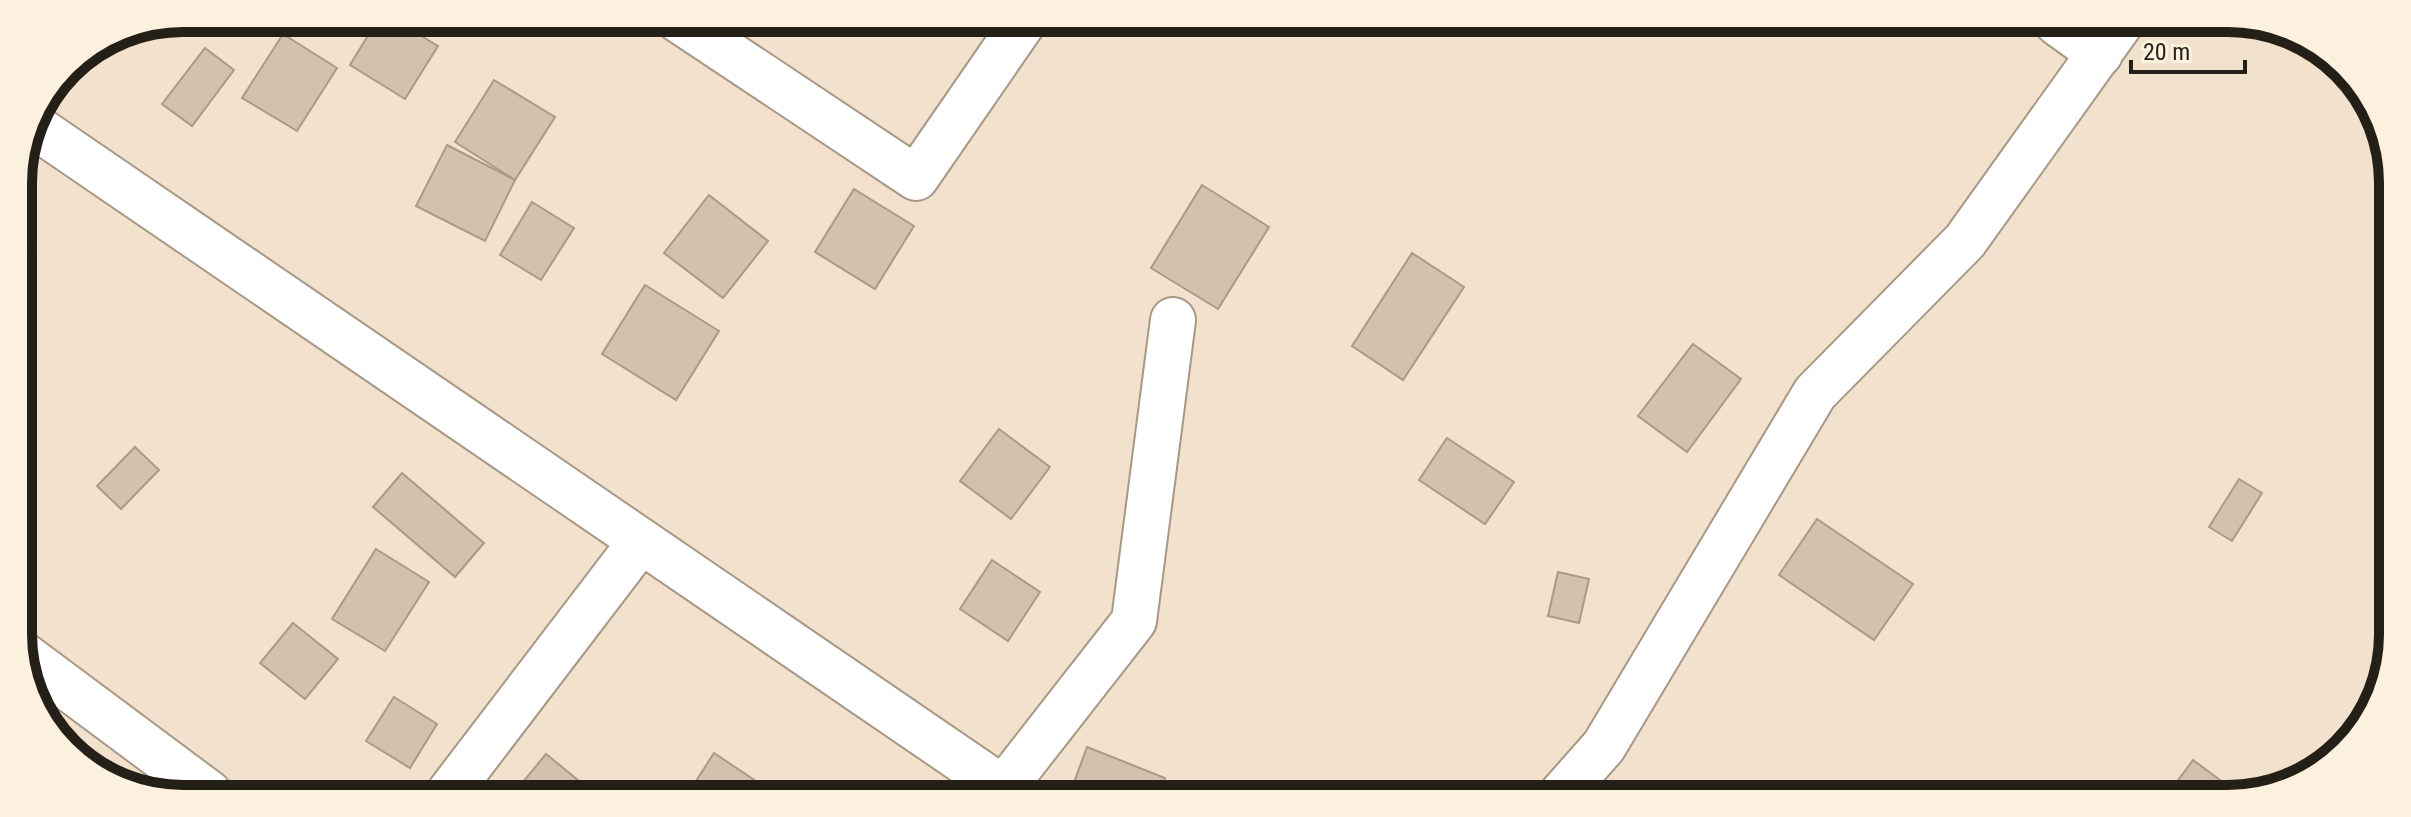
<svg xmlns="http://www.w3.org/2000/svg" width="2411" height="817" font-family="'Roboto Condensed',sans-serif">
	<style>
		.building { fill: #d1c1ad; stroke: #a99a87; stroke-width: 2 }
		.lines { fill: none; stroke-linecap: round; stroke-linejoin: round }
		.minor-casing { stroke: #a79885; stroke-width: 48 }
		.minor { stroke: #fff; stroke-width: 44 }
		.rim { fill: none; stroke: #241f17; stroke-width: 10 }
	</style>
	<rect width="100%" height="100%" fill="#f2e2cd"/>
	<g class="building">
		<path d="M378 19H393L438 46 405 99 350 65Z"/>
		<path d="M283 34 337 68 297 131 242 98Z"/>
		<path d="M205 48 234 70 192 126 162 104Z"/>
		<path d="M494 80 555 117 515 180 455 142Z"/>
		<path d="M447 145 515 180 485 241 416 206Z"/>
		<path d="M1202 185 1269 227 1218 309 1151 268Z"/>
		<path d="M854 189 914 226 875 289 815 252Z"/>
		<path d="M709 195 768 241 723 298 664 253Z"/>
		<path d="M532 202 574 228 541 280 500 255Z"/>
		<path d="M1412 253 1464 287 1403 380 1352 346Z"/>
		<path d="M645 285 719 331 676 400 602 354Z"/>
		<path d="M1693 344 1741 379 1687 452 1638 416Z"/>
		<path d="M999 429 1050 467 1011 519 960 481Z"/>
		<path d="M1447 438 1514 482 1485 524 1419 480Z"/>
		<path d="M135 447 159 470 121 509 97 486Z"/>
		<path d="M402 473 484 543 455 577 373 507Z"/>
		<path d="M2239 479 2262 493 2232 541 2209 527Z"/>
		<path d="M1817 519 1913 584 1874 640 1779 575Z"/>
		<path d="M376 549 429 582 385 651 332 619Z"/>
		<path d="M992 560 1040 592 1008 641 960 609Z"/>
		<path d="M1558 572 1589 579 1579 623 1548 616Z"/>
		<path d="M293 623 338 659 305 699 260 663Z"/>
		<path d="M394 697 437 724 410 768 366 741Z"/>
		<path d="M1087 747 1165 778 1158 796H1069Z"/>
		<path d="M714 753 777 795H687Z"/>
		<path d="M546 754 595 794H513Z"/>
		<path d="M2193 760 2243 797 2165 798Z"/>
	</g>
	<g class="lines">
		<g class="minor-casing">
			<g id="minor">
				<path d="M677 19 916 178 1025 20"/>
				<path d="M2057 23 2100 54"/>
				<path d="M31 124 1004 789"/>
				<path d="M21 653 209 793"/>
				<path d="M448 794 641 541"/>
				<path d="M998 795 1134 621 1173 320"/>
				<path d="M1559 797 1604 746 1815 393 1965 241 2121 23"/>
			</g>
		</g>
		<use href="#minor" class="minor"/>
	</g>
	<path d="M0 0H2411V817H0ZM183 32H2228A151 151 0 0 1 2379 183V634A151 151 0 0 1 2228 785H183A151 151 0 0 1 32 634V183A151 151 0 0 1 183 32Z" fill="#fcf0df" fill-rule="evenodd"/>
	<path class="rim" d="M183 32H2228A151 151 0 0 1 2379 183V634A151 151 0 0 1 2228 785H183A151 151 0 0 1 32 634V183A151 151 0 0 1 183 32Z"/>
	<path d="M2131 60v12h114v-12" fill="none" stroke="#241f17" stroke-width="4"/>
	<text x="2143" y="60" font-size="24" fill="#241f17" stroke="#fcf0df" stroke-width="6" paint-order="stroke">20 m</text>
</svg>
